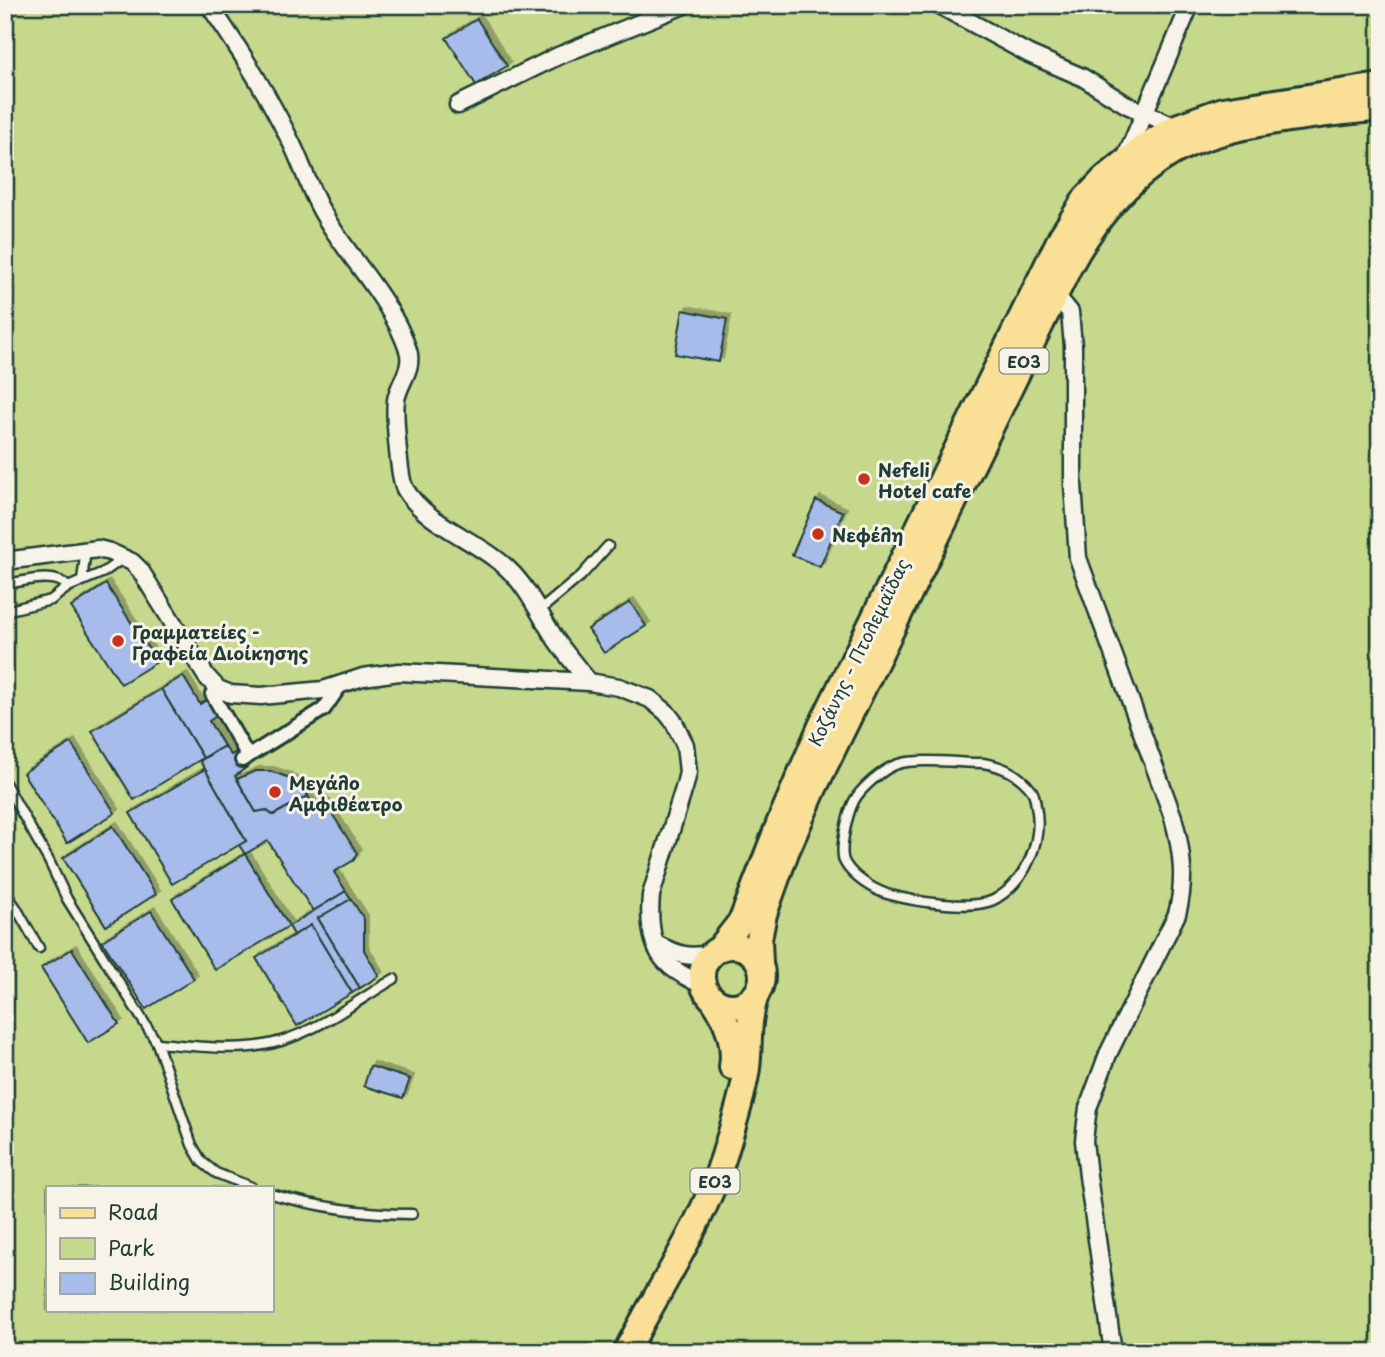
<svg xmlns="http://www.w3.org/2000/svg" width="1385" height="1357" font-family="'Playpen Sans',sans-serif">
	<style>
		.green { fill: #c6d88c; stroke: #728a60; stroke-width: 2; fill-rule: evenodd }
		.building { fill: #a7bcea; stroke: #1f3d34; stroke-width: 2; filter: url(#shadow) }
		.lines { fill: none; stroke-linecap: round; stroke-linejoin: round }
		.service-casing { stroke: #1f3d34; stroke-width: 13 }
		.pedestrian-casing { stroke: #1f3d34; stroke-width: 18 }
		.minor-casing { stroke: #1f3d34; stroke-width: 21 }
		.primary-casing { stroke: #1f3d34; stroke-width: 30 }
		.service { stroke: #f7f3e8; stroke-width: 8 }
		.pedestrian { stroke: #f7f3e8; stroke-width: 12 }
		.minor { stroke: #f7f3e8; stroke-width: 16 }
		.primary { stroke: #fadf96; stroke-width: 24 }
		.poi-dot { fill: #c8321e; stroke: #f7f3e8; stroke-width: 2.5 }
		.labels { text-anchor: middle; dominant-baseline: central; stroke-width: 6; stroke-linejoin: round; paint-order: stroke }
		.shield { fill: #f7f3e8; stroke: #60746a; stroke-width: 2 }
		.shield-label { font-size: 16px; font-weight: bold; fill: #1f3d34 }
		.poi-label { font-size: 18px; font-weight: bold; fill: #1f3d34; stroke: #f7f3e8; text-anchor: start }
		.street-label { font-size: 18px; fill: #1f3d34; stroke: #f7f3e8 }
	</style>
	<defs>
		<filter id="shadow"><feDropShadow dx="4" dy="-4" stdDeviation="0" flood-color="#0004"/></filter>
	</defs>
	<rect width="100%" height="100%" fill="#e7e8e8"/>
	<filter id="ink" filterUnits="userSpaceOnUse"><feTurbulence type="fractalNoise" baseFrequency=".0143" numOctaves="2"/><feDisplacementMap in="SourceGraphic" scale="14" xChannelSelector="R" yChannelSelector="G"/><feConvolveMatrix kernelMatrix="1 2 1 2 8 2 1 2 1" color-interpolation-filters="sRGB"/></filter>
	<g filter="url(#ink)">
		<path class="green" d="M5 5H1380V1352H5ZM47 1187H271V1310H47Z"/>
		<g class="building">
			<path d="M477 19 507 66 476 85 446 38Z"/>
			<path d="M683 310 727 319 719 362 675 354Z"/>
			<path d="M816 500 843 512 820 567 792 555Z"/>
			<path d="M106 584 157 662 121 684 71 607Z"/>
			<path d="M630 602 646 626 604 653 588 629Z"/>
			<path d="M183 676 200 704 208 699 218 715 209 721 224 746 203 758 161 689Z"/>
			<path d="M161 689 203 758 134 800 92 731Z"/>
			<path d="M71 743 115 813 67 843 23 773Z"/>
			<path d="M224 746 231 755 237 752 247 767 235 776 256 812 266 810 273 815 308 796 314 807 324 801 357 853 354 860 334 872 346 891 313 911 268 841 245 854 239 845 246 841 200 761Z"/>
			<path d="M205 769 246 841 172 884 130 813Z"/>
			<path d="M255 771H270L287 777 303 788 308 796 273 815 266 810 256 812 237 779Z"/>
			<path d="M113 826 156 894 106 926 63 858Z"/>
			<path d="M245 854 289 926 215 970 172 899Z"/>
			<path d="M346 891 351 899 318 918 360 988 352 993 311 925 294 935 289 926Z"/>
			<path d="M351 899 364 919V950L379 976 360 988 318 918Z"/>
			<path d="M151 911 194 979 146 1009 102 941Z"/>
			<path d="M311 925 352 993 297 1026 256 958Z"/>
			<path d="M72 949 119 1024 88 1043 41 968Z"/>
			<path d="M370 1066 410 1079 403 1098 364 1086Z"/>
		</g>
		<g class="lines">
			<g class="service-casing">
				<g id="service">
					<path d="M82 581 86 549"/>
					<path d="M5 584C23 582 55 571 68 587"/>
					<path d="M5 611 51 600 68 587 104 572 122 559"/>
					<path d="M539 611 581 576 608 546"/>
					<path d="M983 763C1002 766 1020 774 1032 791 1035 795 1035 801 1036 806 1043 840 1027 880 997 898 976 912 911 901 887 894 872 889 853 877 845 863 838 851 848 813 854 801 860 789 884 768 898 764 918 758 960 763 983 763Z"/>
					<path d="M5 783 49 861 67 899 157 1043 192 1145 202 1162 216 1173 251 1187"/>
					<path d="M5 892 15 906 39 948"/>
					<path d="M157 1043C197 1046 243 1053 281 1041 321 1029 358 1000 394 979"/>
					<path d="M271 1194C318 1207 363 1214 412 1214"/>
				</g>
			</g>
			<g class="pedestrian-casing">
				<g id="pedestrian">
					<path d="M218 689 212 694 248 756"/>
					<path d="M242 760 324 709 340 686"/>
				</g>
			</g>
			<g class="minor-casing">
				<g id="minor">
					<path d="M209 5C240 49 268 95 291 142 303 166 310 192 324 215 350 260 391 299 408 350 414 369 399 382 396 400 394 413 399 479 405 489 426 525 480 541 509 570 527 587 538 611 551 632 562 650 576 666 589 682"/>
					<path d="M939 5 1029 54 1082 77 1127 105 1176 127"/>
					<path d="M458 105 558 56 684 5"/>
					<path d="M1125 159 1190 5"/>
					<path d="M1056 295 1070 312 1073 346V484L1078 558 1173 817C1182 850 1186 881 1177 914L1108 1054 1088 1108 1086 1123 1084 1141 1088 1176 1113 1352"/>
					<path d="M5 561 98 549 110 552 132 562 140 570 206 676 218 689 231 694 261 696 323 690 363 677 399 672 589 682 619 687 650 699 666 712 674 722 685 745 688 772 685 785 651 895C649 917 650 947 667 963 677 974 692 979 705 987"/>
					<path d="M656 944C678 955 689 959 713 953"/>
				</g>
			</g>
			<g class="primary-casing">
				<g id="primary">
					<circle cx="732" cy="976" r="30"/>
					<path d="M720 948 742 920 779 824 821 726 1061 237 1086 198 1104 179 1145 146 1176 127 1223 110 1380 86"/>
					<path d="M760 963 759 939 764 914 786 852 815 786 1070 265C1097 215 1136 168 1189 144 1240 121 1323 115 1380 108"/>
					<path d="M713 999C727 1020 736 1042 732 1067"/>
					<path d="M626 1352C658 1290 703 1223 724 1156 732 1128 743 1098 747 1068 750 1043 747 1020 756 995"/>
				</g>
			</g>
			<use href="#service" class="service"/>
			<use href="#pedestrian" class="pedestrian"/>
			<use href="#minor" class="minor"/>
			<use href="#primary" class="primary"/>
		</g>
	</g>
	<g class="poi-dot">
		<circle cx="864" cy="479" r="7"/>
		<circle cx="818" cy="534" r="7"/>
		<circle cx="118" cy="641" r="7"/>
		<circle cx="275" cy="792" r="7"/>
	</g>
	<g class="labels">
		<g class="shield">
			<rect x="999.5" y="348.5" width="49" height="25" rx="5"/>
			<rect x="690.5" y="1168.5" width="49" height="25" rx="5"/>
		</g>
		<g class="shield-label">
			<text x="1024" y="361">ΕΟ3</text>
			<text x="715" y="1181">ΕΟ3</text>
		</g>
		<g class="poi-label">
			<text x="878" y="469">Nefeli<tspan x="878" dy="21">Hotel cafe</tspan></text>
			<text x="832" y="534">Νεφέλη</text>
			<text x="132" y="631">Γραμματείες -<tspan x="132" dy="21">Γραφεία Διοίκησης</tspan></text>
			<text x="289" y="782">Μεγάλο<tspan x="289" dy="21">Αμφιθέατρο</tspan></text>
		</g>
		<g class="street-label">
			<text transform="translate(858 652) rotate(-64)">Κοζάνης - Πτολεμαΐδας</text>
		</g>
	</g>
	<rect width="1385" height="1357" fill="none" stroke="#f7f3e8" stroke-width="28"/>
	<rect x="14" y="14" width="1357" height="1329" fill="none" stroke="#1f3d34" stroke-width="2.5" filter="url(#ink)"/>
	<rect x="46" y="1186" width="228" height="126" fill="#f7f3e8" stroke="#a1aaa0" stroke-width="2"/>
	<rect x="60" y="1208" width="35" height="10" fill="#fadf96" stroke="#a1aaa0" stroke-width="2"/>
	<text x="108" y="1220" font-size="21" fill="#1f3d34">Road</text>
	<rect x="60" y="1238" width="35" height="21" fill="#c6d88c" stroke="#a1aaa0" stroke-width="2"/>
	<text x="108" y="1256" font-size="21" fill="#1f3d34">Park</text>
	<rect x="60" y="1273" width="35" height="21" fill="#a7bcea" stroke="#a1aaa0" stroke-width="2"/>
	<text x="108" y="1290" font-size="21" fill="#1f3d34">Building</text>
</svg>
